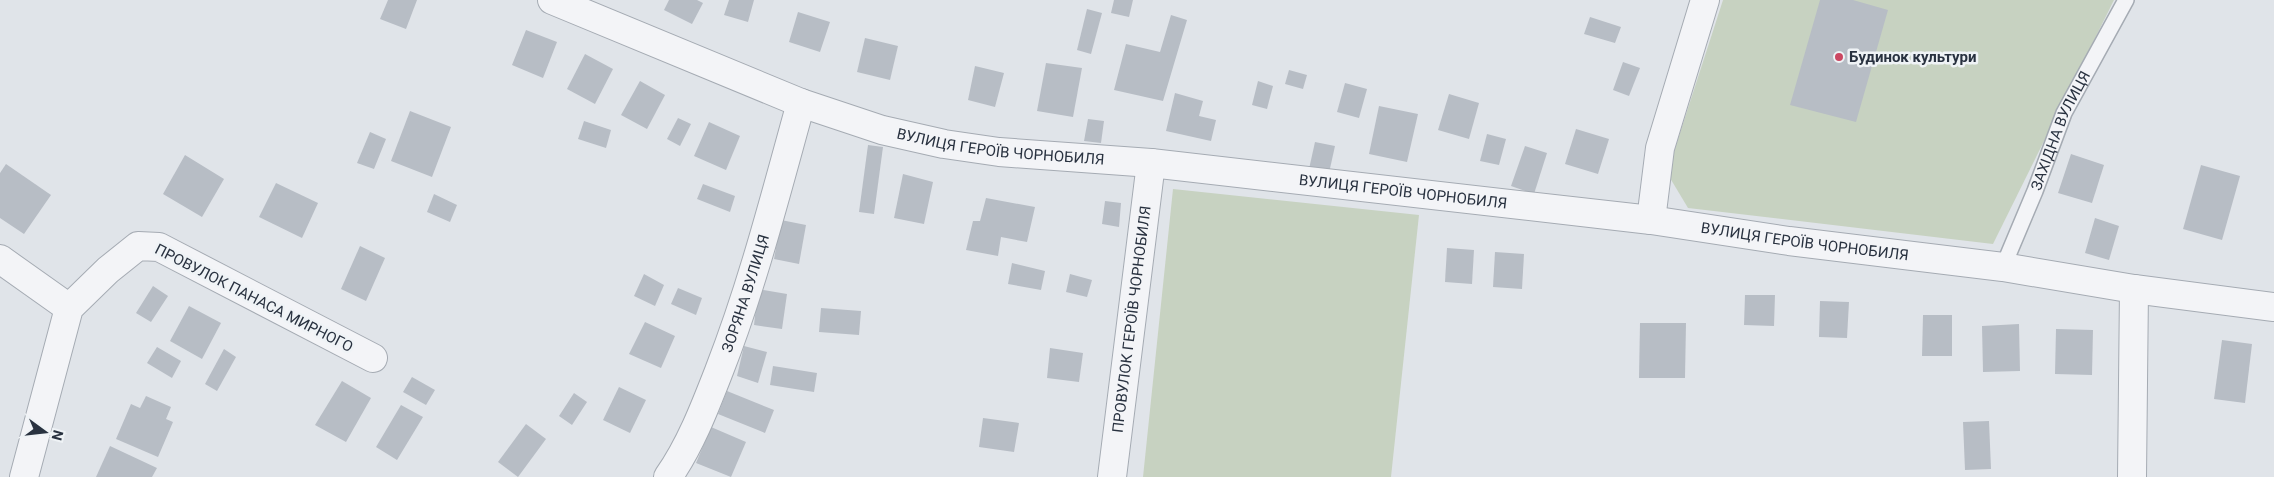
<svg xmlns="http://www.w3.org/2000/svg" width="2274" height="477" font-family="Roboto,sans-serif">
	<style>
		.green { fill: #c7d2c1 }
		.building { fill: #b7bdc5 }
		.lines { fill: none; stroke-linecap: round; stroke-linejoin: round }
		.service-casing { stroke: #a5abb3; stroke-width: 18 }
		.minor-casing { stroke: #a5abb3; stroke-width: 30 }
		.service { stroke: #f3f4f7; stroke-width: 15 }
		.minor { stroke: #f3f4f7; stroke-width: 28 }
		.poi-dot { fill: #cb4762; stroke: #eff3f6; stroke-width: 2 }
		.labels { text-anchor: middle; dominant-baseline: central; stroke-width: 5; stroke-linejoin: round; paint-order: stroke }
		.poi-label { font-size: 15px; font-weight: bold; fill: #293240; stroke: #eff3f6; text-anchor: start }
		.street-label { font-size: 15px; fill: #293240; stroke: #eff3f6 }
	</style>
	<rect width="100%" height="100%" fill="#e0e4e9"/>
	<g class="green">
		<path d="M1723 0H2114L1993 244 1688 208 1667 173Z"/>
		<path d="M1173 189 1419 215 1391 477H1143Z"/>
	</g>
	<g class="building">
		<path d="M388 0H417L406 29 380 19Z"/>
		<path d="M669 0H697L703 3 692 24 664 10Z"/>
		<path d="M729 0H754L748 22 724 15Z"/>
		<path d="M1114 0H1133L1129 17 1111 13Z"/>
		<path d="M1820 0H1853L1888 10 1856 122 1790 105Z"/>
		<path d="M1087 9 1102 13 1091 54 1077 50Z"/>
		<path d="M798 12 830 22 820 52 789 42Z"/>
		<path d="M1171 15 1187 20 1163 101 1114 90 1126 44 1160 52Z"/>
		<path d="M1590 17 1621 27 1615 43 1584 34Z"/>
		<path d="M526 30 557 42 543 78 512 65Z"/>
		<path d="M865 38 898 46 890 80 857 72Z"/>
		<path d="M585 54 613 69 595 104 567 89Z"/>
		<path d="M1623 62 1640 68 1629 96 1613 90Z"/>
		<path d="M1046 63 1082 68 1073 117 1037 111Z"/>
		<path d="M975 66 1004 73 995 107 968 100Z"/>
		<path d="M1289 70 1307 75 1303 89 1285 84Z"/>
		<path d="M640 81 665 95 647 129 621 115Z"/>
		<path d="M1258 81 1273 86 1267 109 1252 105Z"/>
		<path d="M1345 83 1367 89 1359 118 1337 112Z"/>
		<path d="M1175 93 1203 101 1199 116 1216 120 1211 141 1166 131Z"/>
		<path d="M1449 94 1479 103 1469 139 1438 130Z"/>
		<path d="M1379 106 1418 114 1407 162 1369 154Z"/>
		<path d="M410 111 451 127 432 177 391 161Z"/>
		<path d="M678 118 691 124 680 146 667 139Z"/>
		<path d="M1088 119 1104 121 1101 143 1084 141Z"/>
		<path d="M584 121 611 130 606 148 578 139Z"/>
		<path d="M709 122 740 136 726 170 694 156Z"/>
		<path d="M1576 129 1609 139 1598 174 1565 164Z"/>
		<path d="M370 132 386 139 374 169 357 163Z"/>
		<path d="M1487 134 1506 139 1499 165 1480 161Z"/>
		<path d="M1315 142 1335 146 1329 173 1309 169Z"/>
		<path d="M868 145 883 147 874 214 859 212Z"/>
		<path d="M1525 146 1547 153 1534 194 1511 186Z"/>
		<path d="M2071 154 2104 165 2092 203 2058 193Z"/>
		<path d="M185 155 224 179 202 217 163 194Z"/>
		<path d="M6 164 51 195 24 234 0 218V173Z"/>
		<path d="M2201 165 2240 176 2222 240 2183 229Z"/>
		<path d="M903 174 933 182 924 224 894 218Z"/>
		<path d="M276 183 318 203 302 238 259 217Z"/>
		<path d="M703 184 735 196 730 212 697 199Z"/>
		<path d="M434 194 457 205 450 222 427 212Z"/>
		<path d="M986 198 1035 207 1027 242 1001 237 998 256 966 250 973 221H980Z"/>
		<path d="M1105 201 1121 203 1119 227 1102 224Z"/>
		<path d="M2095 218 2119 226 2109 260 2085 253Z"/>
		<path d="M781 220 806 225 799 264 774 259Z"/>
		<path d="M360 246 385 258 366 301 341 289Z"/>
		<path d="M1447 248 1474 250 1472 284 1445 282Z"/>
		<path d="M1495 252 1524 254 1522 289 1493 287Z"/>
		<path d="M1012 263 1045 271 1041 290 1008 284Z"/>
		<path d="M644 274 664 285 655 306 634 296Z"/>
		<path d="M1070 274 1092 280 1087 297 1066 292Z"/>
		<path d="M153 286 168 296 151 322 136 313Z"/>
		<path d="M678 288 702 298 696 315 671 304Z"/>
		<path d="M758 289 787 294 782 329 754 325Z"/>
		<path d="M1745 295H1775L1774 326 1744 325Z"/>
		<path d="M1820 301 1849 302 1847 338 1819 337Z"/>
		<path d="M189 306 221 323 202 359 170 341Z"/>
		<path d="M821 308 861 311 859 335 819 332Z"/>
		<path d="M1923 315H1952V356H1922Z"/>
		<path d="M645 322 675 336 661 368 629 354Z"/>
		<path d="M1640 323H1686L1685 378H1639Z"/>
		<path d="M2019 324 2020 371 1983 372 1982 326Z"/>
		<path d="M2056 329 2093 330 2092 375 2055 374Z"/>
		<path d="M2222 340 2252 344 2245 403 2214 399Z"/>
		<path d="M744 346 767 352 758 383 737 376Z"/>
		<path d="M157 347 181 361 172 378 147 363Z"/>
		<path d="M1050 348 1083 353 1079 382 1047 378Z"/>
		<path d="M224 349 236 357 217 391 205 384Z"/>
		<path d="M773 366 817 373 814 392 770 385Z"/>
		<path d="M412 377 435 390 426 405 403 392Z"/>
		<path d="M342 381 371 398 346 442 315 425Z"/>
		<path d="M619 387 646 400 630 433 603 420Z"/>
		<path d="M727 391 774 410 765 433 718 414Z"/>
		<path d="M574 393 587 402 572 425 559 416Z"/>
		<path d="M146 396 171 407 166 419 173 422 158 457 116 439 131 404 140 408Z"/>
		<path d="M401 405 423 417 397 460 376 447Z"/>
		<path d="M983 418 1019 423 1014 452 979 447Z"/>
		<path d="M1989 421 1991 469 1965 470 1963 422Z"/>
		<path d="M526 424 546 439 518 477 498 462Z"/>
		<path d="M711 427 746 442 731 477 696 463Z"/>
		<path d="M110 446 157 468 152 477H96Z"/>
	</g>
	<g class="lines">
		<g class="service-casing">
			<g id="service">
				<path id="s1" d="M2003 267 2035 191 2064 113 2126 0"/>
			</g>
		</g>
		<g class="minor-casing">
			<g id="minor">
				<path id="s2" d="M552 0 801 103 882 130 944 144 999 152 1151 163 1651 220 1789 241 2003 267 2134 289 2274 307"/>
				<path d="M1651 220 1660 148 1705 0"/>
				<path d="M0 259 69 308"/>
				<path d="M24 477 69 308 108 270 138 246 159 247 373 358"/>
				<path id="s3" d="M668 477C690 446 705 407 719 371 753 284 776 193 801 103"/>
				<path id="s4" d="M1112 477 1151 163"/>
				<path d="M2132 477 2134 289"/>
			</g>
		</g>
		<use href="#service" class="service"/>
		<use href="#minor" class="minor"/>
	</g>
	<circle class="poi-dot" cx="1839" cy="57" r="5"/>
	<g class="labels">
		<g class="poi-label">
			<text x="1849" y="57">Будинок культури</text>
		</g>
		<g class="street-label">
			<text stroke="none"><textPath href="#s1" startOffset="148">ЗАХІДНА ВУЛИЦЯ</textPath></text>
			<text stroke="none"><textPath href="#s2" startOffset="475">ВУЛИЦЯ ГЕРОЇВ ЧОРНОБИЛЯ</textPath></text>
			<text stroke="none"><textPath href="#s2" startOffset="880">ВУЛИЦЯ ГЕРОЇВ ЧОРНОБИЛЯ</textPath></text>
			<text stroke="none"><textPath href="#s2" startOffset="1285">ВУЛИЦЯ ГЕРОЇВ ЧОРНОБИЛЯ</textPath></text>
			<text stroke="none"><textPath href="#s3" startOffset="200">ЗОРЯНА ВУЛИЦЯ</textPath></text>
			<text transform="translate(254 298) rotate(27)">ПРОВУЛОК ПАНАСА МИРНОГО</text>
			<text stroke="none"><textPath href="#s4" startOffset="159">ПРОВУЛОК ГЕРОЇВ ЧОРНОБИЛЯ</textPath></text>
		</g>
	</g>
	<g transform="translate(45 432) rotate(105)" stroke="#eff3f6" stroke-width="4" paint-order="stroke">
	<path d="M0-4L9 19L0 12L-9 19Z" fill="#293240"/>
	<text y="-8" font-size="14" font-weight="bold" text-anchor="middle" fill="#293240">N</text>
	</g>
</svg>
